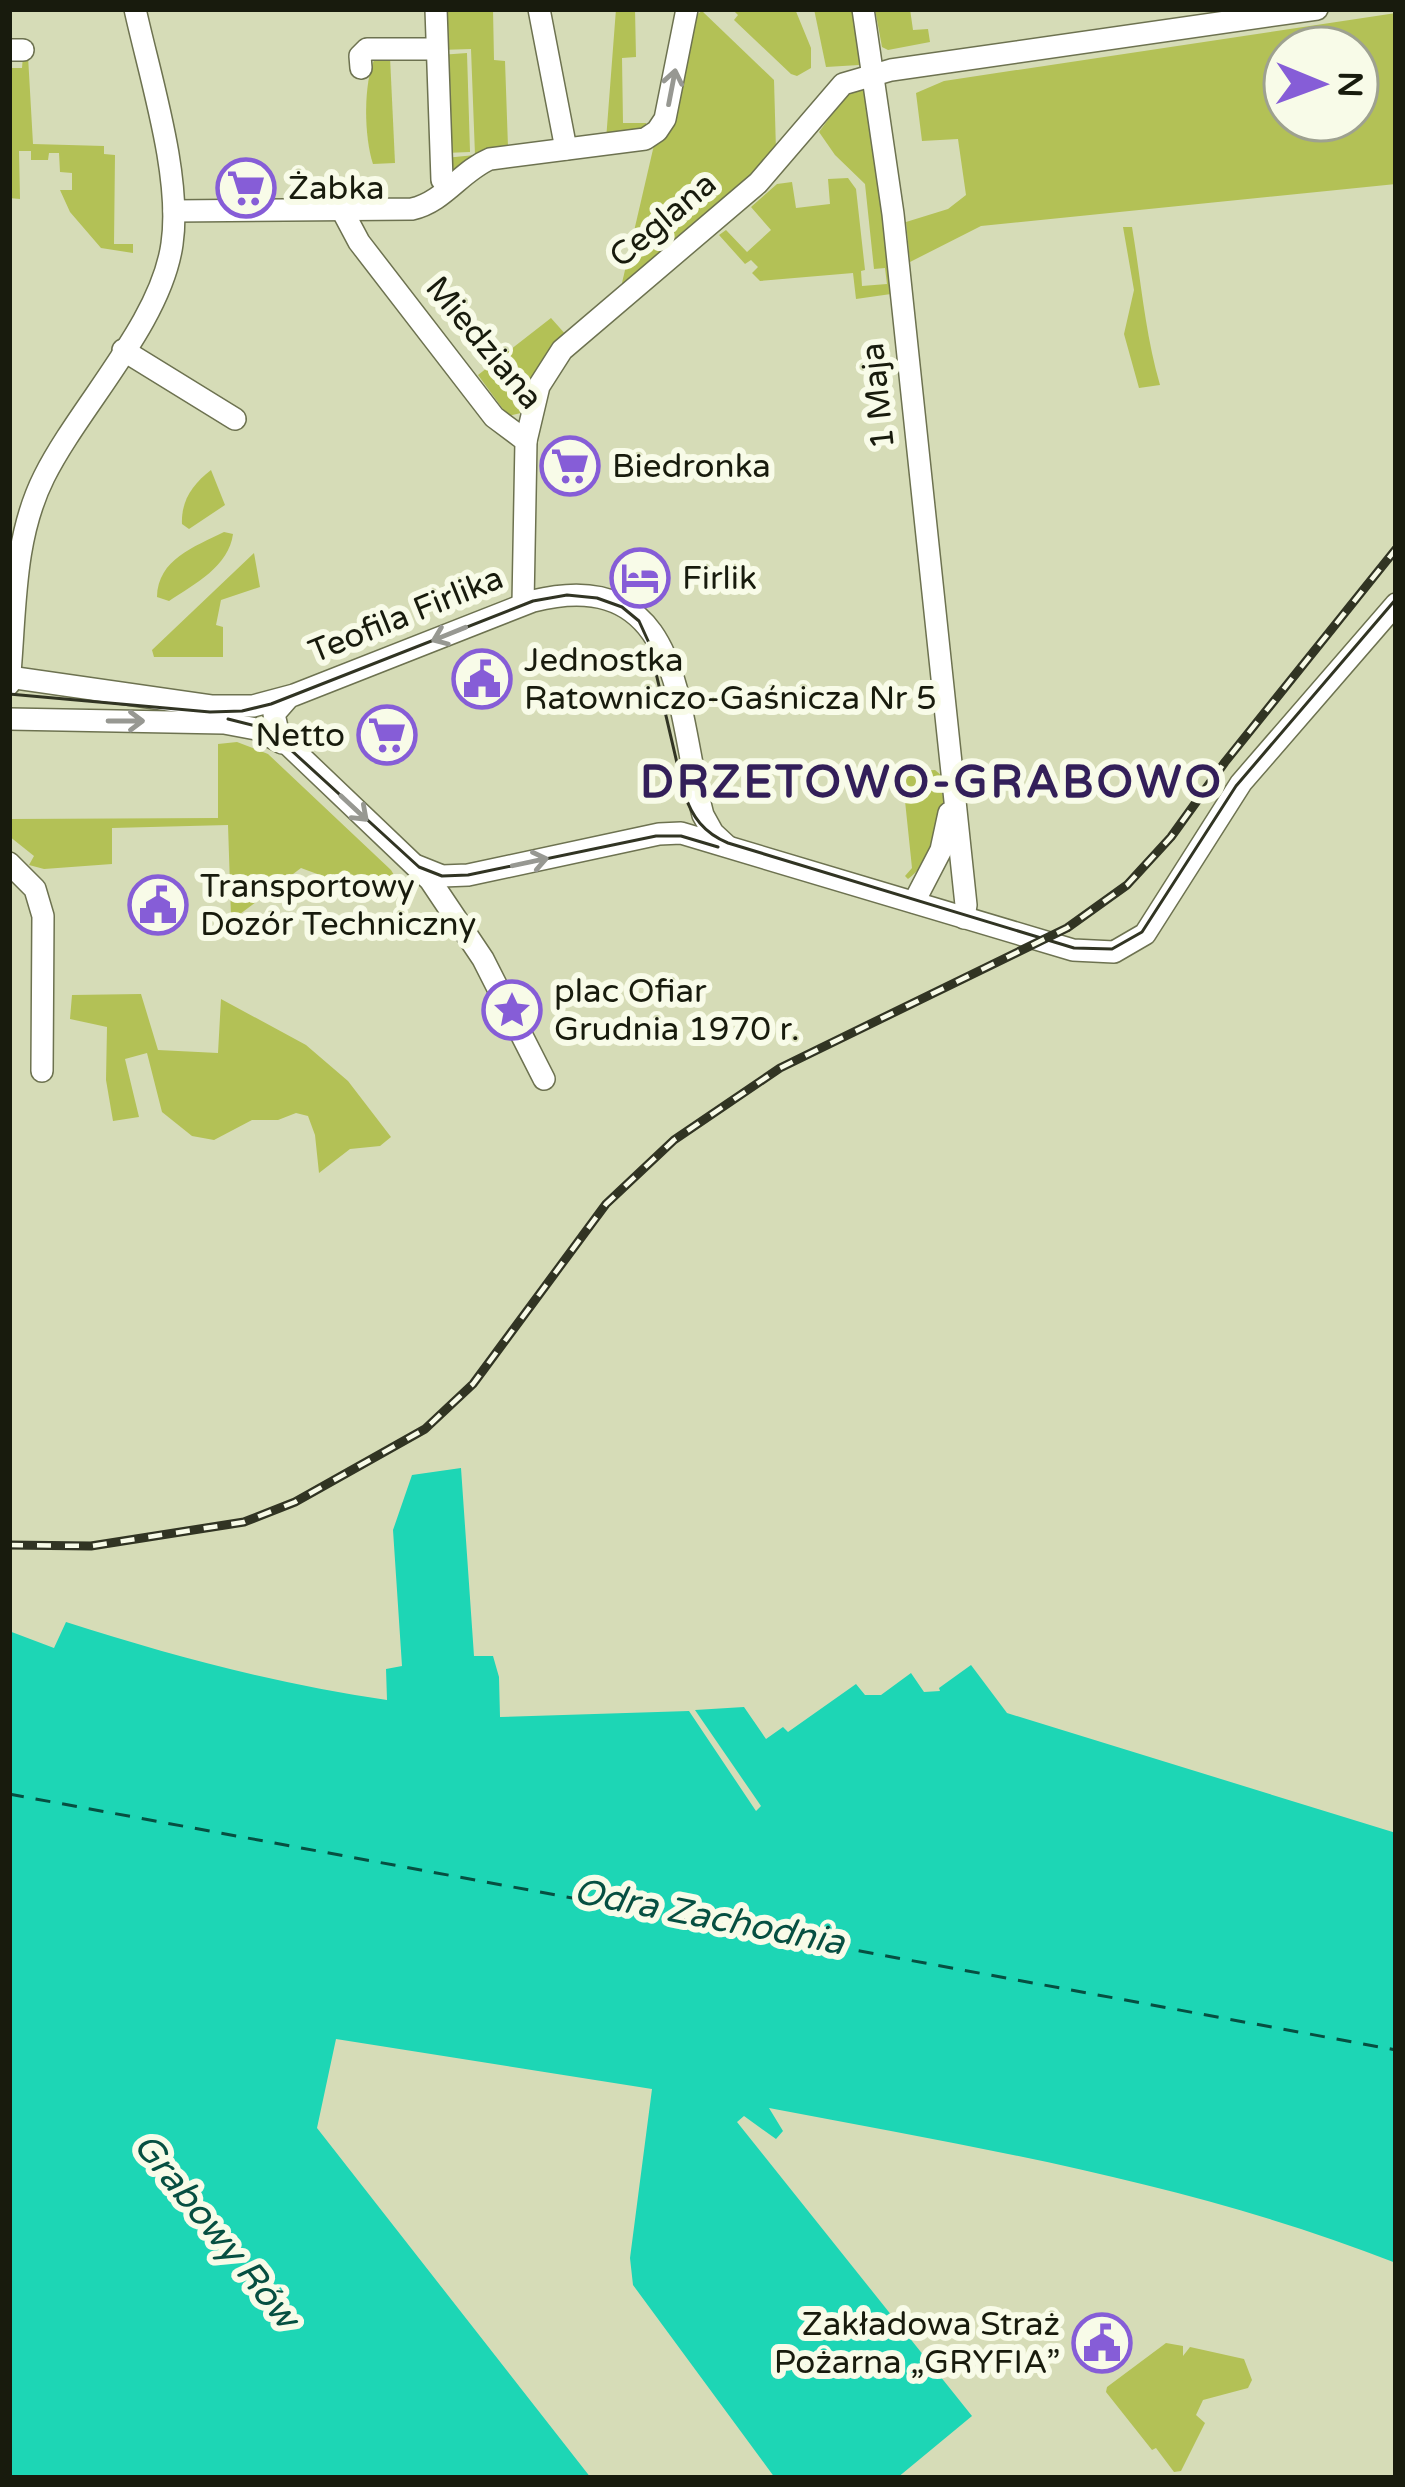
<svg xmlns="http://www.w3.org/2000/svg" width="1405" height="2487" font-family="'Varela Round',sans-serif">
	<style>
		.green { fill: #b3c156; fill-rule: evenodd }
		.water { fill: #1dd6b5 }
		.lines { fill: none; stroke-linecap: round; stroke-linejoin: round }
		.ferry { stroke: #064f41; stroke-width: 3; stroke-dasharray: 15 12; stroke-linecap: butt }
		.minor-casing { stroke: #6d7250; stroke-width: 24 }
		.minor { stroke: #fff; stroke-width: 21 }
		.tram { stroke: #313423; stroke-width: 3 }
		.rail-casing { stroke: #313423; stroke-width: 9 }
		.rail { stroke: #f8fbe8; stroke-width: 4.5; stroke-dasharray: 14; stroke-linecap: butt }
		.oneway { stroke: #979892 }
		.labels { text-anchor: middle; dominant-baseline: central; stroke-width: 12; stroke-linejoin: round; paint-order: stroke }
		.poi-label { font-size: 33px; fill: #181b0d; stroke: #f8fbe8; text-anchor: start }
		.street-label { font-size: 33px; fill: #181b0d; stroke: #f8fbe8 }
		.water-label { font-size: 36px; font-style: italic; fill: #064f41; stroke: #f8fbe8 }
		.district-label { font-size: 45px; font-weight: bold; letter-spacing: 3px; fill: #331f59; stroke: #f8fbe8 }
	</style>
	<rect width="100%" height="100%" fill="#d6dcb7"/>
	<g class="green">
		<path d="M440 9H493L494 60 505 61 508 147 446 179 445 158 475 155 471 49 440 50Z"/>
		<path d="M616 9H635L636 57 622 58 623 123H646V131L606 140Z"/>
		<path d="M732 9H795L811 48V68L797 76 791 74 734 20 738 15Z"/>
		<path d="M814 9H856L863 56 859 65 826 67Z"/>
		<path d="M875 9H910L913 30 928 29 930 42 888 50 882 47Z"/>
		<path d="M702 11 774 80 776 151 756 174 627 285 622 283 654 145 696 15Z"/>
		<path d="M1396 13V184L981 226 910 262 906 222 948 209 966 195 958 139 922 141 916 93 944 81ZM1285 48H1357V120H1285Z"/>
		<path d="M467 53 470 152 445 153 440 55Z"/>
		<path d="M23 56H28L33 144 104 146V154L115 155 114 244H133V253L101 248 70 212 60 190H72V173L60 172 59 153H49L48 160H31V151H19L20 199 9 198V68H22Z"/>
		<path d="M390 57 395 163 373 164C364 137 363 83 375 58Z"/>
		<path d="M865 86 884 195 891 294 856 299 853 273 760 281 752 273 758 267 751 260 745 264 719 235 726 230 747 252 771 230 751 207 777 184 792 182 796 208 830 204 828 179 848 178 856 189 865 270 861 271 862 286 887 284 885 268 874 269 865 184 835 155 819 132 849 91Z"/>
		<path d="M1123 227H1132C1141 280 1145 333 1160 385L1139 388 1124 334 1134 290Z"/>
		<path d="M551 318 567 336 534 374 521 413 508 416 478 375Z"/>
		<path d="M211 470 225 505 189 529 182 524C181 500 193 484 211 470Z"/>
		<path d="M224 532 233 534C229 566 195 584 169 601L157 597C158 559 194 547 224 532Z"/>
		<path d="M254 553 260 587 221 600 216 625 223 627V657H154L152 650Z"/>
		<path d="M237 742 268 754 391 870 400 885C383 894 364 890 346 900L320 875 301 868 240 914 231 916 228 825 112 828V864L44 869 29 865 34 856 9 836V819L218 818V744Z"/>
		<path d="M935 770 941 775 944 809 937 811C939 836 929 864 908 879L905 876 912 868 902 772Z"/>
		<path d="M141 994 158 1050 218 1053 221 999 306 1045 348 1081 391 1137 380 1146 350 1149 319 1173 315 1135 308 1116 296 1113 278 1120H252L214 1140 192 1136 162 1112 147 1053 125 1059 139 1117 113 1121 106 1080 107 1027 70 1019 72 995Z"/>
		<path d="M1166 2343 1183 2346V2356L1190 2347 1244 2359 1252 2380 1248 2388 1203 2400 1196 2415 1205 2423 1181 2471 1174 2472 1156 2448 1152 2450 1106 2392 1107 2387Z"/>
	</g>
	<path class="water" d="M461 1468 474 1656H493L499 1677 500 1717 689 1711 756 1811 761 1806 695 1710 744 1707 766 1739 783 1727 788 1732 856 1684 865 1695H881L911 1673 924 1692 940 1691 939 1688 971 1665 1007 1713 1396 1833V2263C1195 2184 981 2148 769 2108L783 2131 776 2139 744 2116 737 2122 972 2416 897 2478H775L633 2285 630 2258 652 2089 336 2039 317 2128 591 2478H9V1631L54 1648 66 1622C172 1656 277 1684 387 1700L386 1669 402 1666 393 1530 412 1475Z"/>
	<g class="lines">
		<path class="ferry" d="M9 1794 1396 2050"/>
		<g class="minor-casing">
			<g id="minor">
				<path d="M436 9 442 180"/>
				<path d="M539 9 566 149"/>
				<path d="M863 9 893 214 966 905 964 918"/>
				<path d="M9 50H23"/>
				<path d="M361 68 360 56 367 49H435"/>
				<path d="M342 210 359 242 494 417 526 441 523 604"/>
				<path d="M174 211 412 209C444 202 461 171 490 159L645 139 657 131 665 119 687 9"/>
				<path d="M123 350 235 419"/>
				<path d="M526 441 539 386 562 350 758 183 843 84 891 70 1317 9"/>
				<path d="M9 677 211 706H253L294 695 533 601C686 563 676 716 703 815L713 833 727 846"/>
				<path d="M9 684C16 614 12 541 44 477 80 405 161 323 172 244 182 177 150 77 135 9"/>
				<path d="M288 698 274 714 279 736 430 880 483 959 544 1079"/>
				<path d="M9 719 224 723 256 729 282 743"/>
				<path d="M9 863 35 889 43 916 42 1071"/>
				<path d="M417 866 442 876 468 875 659 834 681 833 1073 950 1114 952 1145 934 1241 783 1396 604"/>
				<path d="M914 902 941 850 949 813"/>
			</g>
		</g>
		<use href="#minor" class="minor"/>
		<g class="tram">
			<path d="M9 694 210 712 242 711 271 704 533 601 567 595 597 598 622 607 639 621 649 643 684 793C692 817 704 833 728 843L1074 948 1112 949 1142 932 1236 786 1396 599"/>
			<path d="M228 719 256 726 280 740 419 867 442 876 468 875 656 836H681L718 847"/>
		</g>
		<g class="rail-casing">
			<path id="rail" d="M9 1545 91 1546 244 1522 295 1502 425 1429 473 1384 606 1204 674 1140 780 1068 1067 928 1127 885 1171 837 1225 762 1396 549"/>
		</g>
		<use href="#rail" class="rail"/>
	</g>
	<defs><path id="oneway-shaft" d="M-6 0H5M1.5-3L5.5 0L1.5 3" fill="none" stroke-width="1.6" stroke-linecap="round" stroke-linejoin="round" transform="scale(3)"/></defs>
	<g class="oneway">
		<use href="#oneway-shaft" transform="translate(672 87) rotate(-79)"/>
		<use href="#oneway-shaft" transform="translate(449 634) rotate(158)"/>
		<use href="#oneway-shaft" transform="translate(126 721)"/>
		<use href="#oneway-shaft" transform="translate(354 808) rotate(43)"/>
		<use href="#oneway-shaft" transform="translate(530 862) rotate(-12)"/>
	</g>
	<defs>
		<g id="supermarket-ring" transform="scale(3)"><circle r="9.5" fill="#f8fbe8" stroke="#865dd7" stroke-width="1.5"/><path d="M-6-5.5h2.5l.6 2H6L4.5 2H-2.5L-4.4-4H-6ZM-1.5 3.2a1.3 1.3 0 1 0 .1 0ZM3 3.2a1.3 1.3 0 1 0 .1 0Z" fill="#865dd7"/></g>
		<g id="hotel-ring" transform="scale(3)"><circle r="9.5" fill="#f8fbe8" stroke="#865dd7" stroke-width="1.5"/><path d="M-6-4.5h1.5V1H6V5H4.5V3h-9V5H-6ZM-4 0a1.8 1.8 0 1 1 3.6 0ZM.5 0V-2.5h3Q6-2.5 6 0Z" fill="#865dd7"/></g>
		<g id="civic-ring" transform="scale(3)"><circle r="9.5" fill="#f8fbe8" stroke="#865dd7" stroke-width="1.5"/><path d="M-.6-6.5H3V-4.5H.6V-3L4-1V1h2V6H-6V1h2V-1L-.6-3ZM-1.2 2.5V6h2.4V2.5Z" fill="#865dd7"/></g>
		<g id="sight-ring" transform="scale(3)"><circle r="9.5" fill="#f8fbe8" stroke="#865dd7" stroke-width="1.5"/><path d="M0-6L1.8-2.2L6-1.7L2.9 1.2L3.7 5.4L0 3.3L-3.7 5.4L-2.9 1.2L-6-1.7L-1.8-2.2Z" fill="#865dd7"/></g>
	</defs>
	<g fill-rule="evenodd">
		<use href="#supermarket-ring" x="246" y="188"/>
		<use href="#supermarket-ring" x="570" y="466"/>
		<use href="#hotel-ring" x="640" y="578"/>
		<use href="#civic-ring" x="482" y="679"/>
		<use href="#supermarket-ring" x="387" y="735"/>
		<use href="#civic-ring" x="158" y="905"/>
		<use href="#sight-ring" x="512" y="1010"/>
		<use href="#civic-ring" x="1102" y="2343"/>
	</g>
	<g class="labels">
		<g class="poi-label">
			<text x="288" y="188">Żabka</text>
			<text x="612" y="466">Biedronka</text>
			<text x="682" y="578">Firlik</text>
			<text x="524" y="660">Jednostka<tspan x="524" dy="38">Ratowniczo-Gaśnicza Nr 5</tspan></text>
			<text x="345" y="735" text-anchor="end">Netto</text>
			<text x="200" y="886">Transportowy<tspan x="200" dy="38">Dozór Techniczny</tspan></text>
			<text x="554" y="991">plac Ofiar<tspan x="554" dy="38">Grudnia 1970 r.</tspan></text>
			<text x="1060" y="2324" text-anchor="end">Zakładowa Straż<tspan x="1060" dy="38">Pożarna „GRYFIA”</tspan></text>
		</g>
		<g class="street-label">
			<text transform="translate(663 220) rotate(-40)">Ceglana</text>
			<text transform="translate(484 343) rotate(50)">Miedziana</text>
			<text transform="translate(878 396) rotate(-96)">1 Maja</text>
			<text transform="translate(406 615) rotate(-22)">Teofila Firlika</text>
		</g>
		<g class="water-label">
			<text transform="translate(709 1917) rotate(11)">Odra Zachodnia</text>
			<text transform="translate(216 2231) rotate(51)">Grabowy Rów</text>
		</g>
		<g class="district-label">
			<text x="932" y="783">DRZETOWO-GRABOWO</text>
		</g>
	</g>
	<rect width="1405" height="2487" fill="none" stroke="#181b0d" stroke-width="24"/>
	<g transform="translate(1321 84) rotate(91)"><circle r="57" fill="#f8fbe8" stroke="#9ea190" stroke-width="3"/>
	<path d="M0-9L21 45L0 30L-21 45Z" fill="#865dd7"/>
	<text y="-18" font-size="33" font-weight="bold" text-anchor="middle" fill="#181b0d">N</text>
	</g>
</svg>
